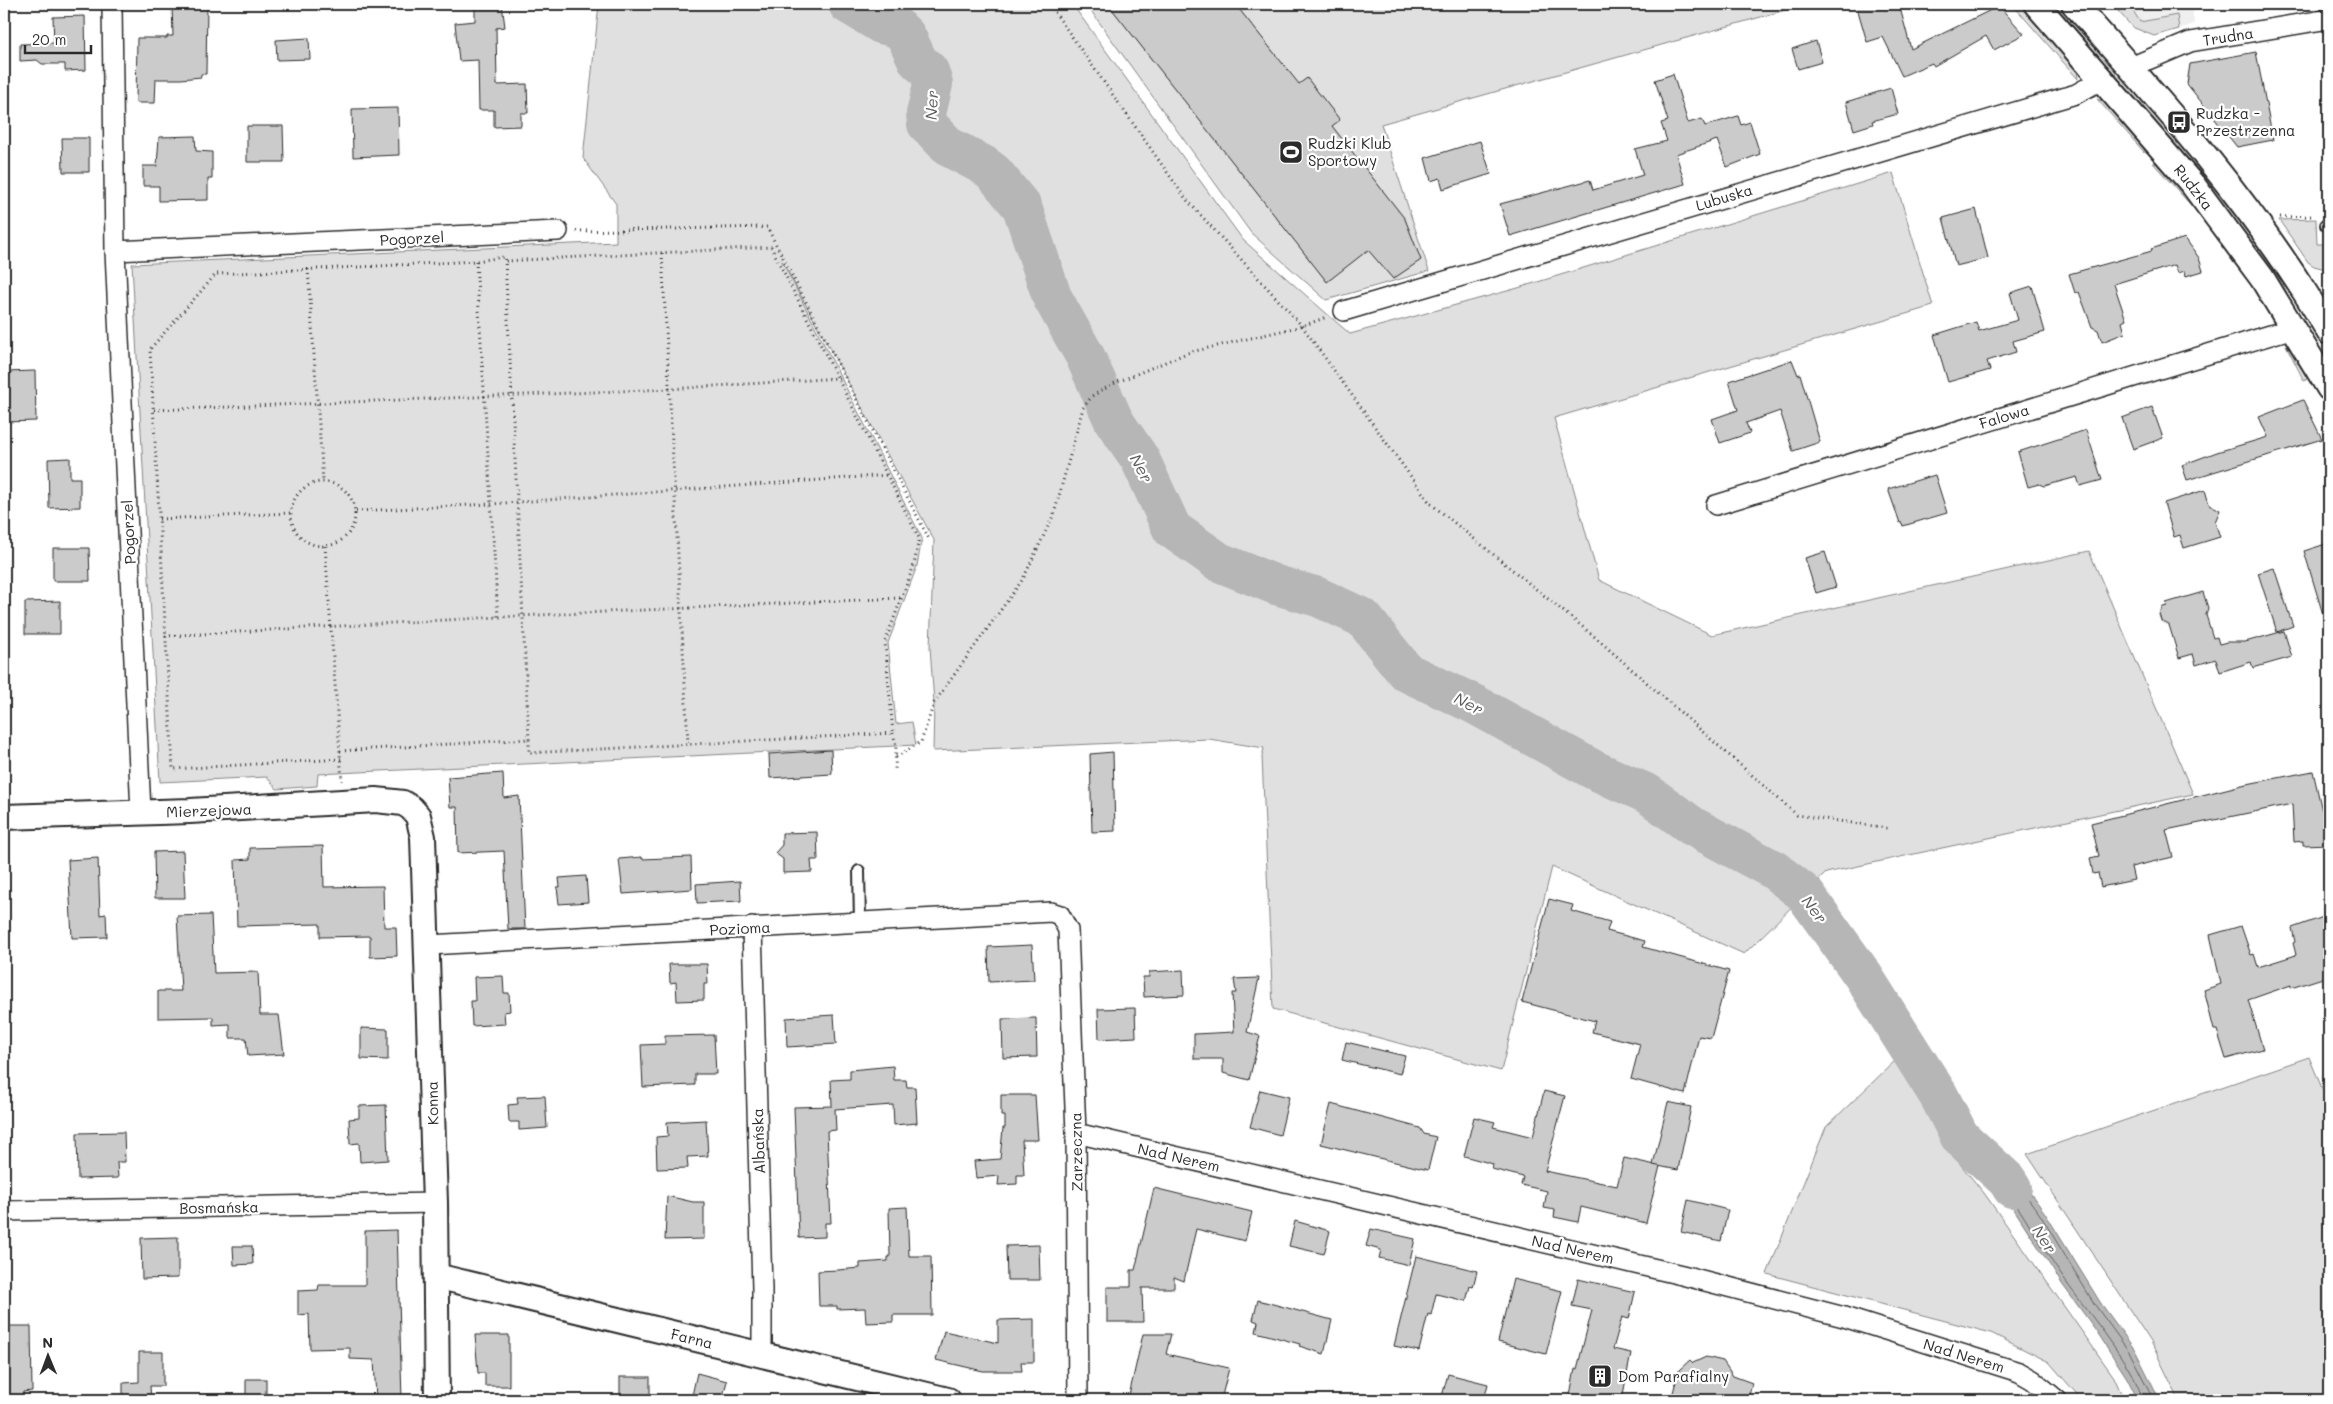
<svg xmlns="http://www.w3.org/2000/svg" width="2333" height="1404" font-family="Mali,sans-serif">
	<style>
		.built { fill: #efefef }
		.green { fill: #e0e0e0; stroke: #868686 }
		.water { fill: #b6b6b6; stroke: #7e7e7e }
		.lines { fill: none; stroke-linecap: round; stroke-linejoin: round }
		.shore { stroke: #636363; stroke-width: 1 }
		.river { stroke: #b6b6b6; stroke-width: 40 }
		.building { fill: #cbcbcb; stroke: #2b2b2b }
		.service-casing { stroke: #2b2b2b; stroke-width: 14 }
		.minor-casing { stroke: #2b2b2b; stroke-width: 22 }
		.tertiary-casing { stroke: #2b2b2b; stroke-width: 28 }
		.path { stroke: #2b2b2b; stroke-width: 3; stroke-dasharray: 1 4; stroke-linecap: butt }
		.service { stroke: #fff; stroke-width: 10 }
		.minor { stroke: #fff; stroke-width: 19 }
		.tertiary { stroke: #fff; stroke-width: 24 }
		.labels { text-anchor: middle; dominant-baseline: central; stroke-width: 4.5; stroke-linejoin: round; paint-order: stroke }
		.street-label { font-size: 15px; fill: #2b2b2b; stroke: #fff }
		.poi-label { font-size: 15px; fill: #2b2b2b; stroke: #fff; text-anchor: start }
		.water-label { font-size: 16px; font-style: italic; fill: #5c5c5c; stroke: #fff }
	</style>
	<rect width="100%" height="100%" fill="#fff"/>
	<filter id="ink" filterUnits="userSpaceOnUse"><feTurbulence type="fractalNoise" baseFrequency=".02" numOctaves="2"/><feDisplacementMap in="SourceGraphic" scale="10" xChannelSelector="R" yChannelSelector="G"/><feConvolveMatrix kernelMatrix="1 2 1 2 8 2 1 2 1" color-interpolation-filters="sRGB"/></filter>
	<g filter="url(#ink)">
		<path class="built" d="M2112 4H2190L2195 24 2154 36 2132 27Z"/>
		<g class="green">
			<path d="M599 4H1072L1243 240 1350 334 1518 288 1893 173 1933 306 1554 418 1599 580 1712 635 2089 551 2193 794 1826 873 1744 954 1552 867 1501 1071 1273 1009 1262 757 1264 748 1209 739 933 751 934 703 930 647 934 540 782 261 922 538 917 566 888 643 896 724 912 722 916 745 318 774 317 786 277 789 267 777 160 782 132 264 616 242V204L583 158Z"/>
			<path d="M1086 4H1807L1381 124 1429 271 1326 300 1251 233Z"/>
			<path d="M2012 4H2019L2077 70 2078 79Z"/>
			<path d="M2051 4H2059L2171 130 2208 175 2273 263 2268 266 2203 179Z"/>
			<path d="M2112 4H2129L2140 22 2177 15 2179 29 2154 36 2132 27Z"/>
			<path d="M2097 99 2108 104 2145 146 2144 152Z"/>
			<path d="M2153 163 2160 164 2206 222Z"/>
			<path d="M2316 219 2317 244H2329V270L2314 266 2308 262 2279 220Z"/>
			<path d="M2286 345 2293 350 2308 375 2306 380 2304 381Z"/>
			<path d="M2309 1057 2329 1105V1400H2179L2151 1342 2027 1154Z"/>
			<path d="M1898 1058 1947 1148 1984 1193 2114 1377 2124 1400H2082L2049 1362 1991 1333 1767 1274 1826 1127Z"/>
		</g>
		<path class="water" d="M1986 1143 2011 1167 2045 1213 2100 1302 2135 1350 2160 1400H2138L2127 1378 2095 1329 2062 1284 1996 1181 1971 1150Z"/>
		<g class="lines">
			<path class="shore" d="M2142 1400C2140 1374 2083 1306 2066 1282 2036 1240 2013 1194 1981 1154L1982 1151 1986 1150 2008 1171 2041 1216 2095 1305 2130 1353 2154 1400"/>
			<path class="river" d="M848 4 881 24 898 28 906 36 918 61 929 71 933 84 926 114 927 124 949 147 985 166 994 173 1022 207 1052 297 1085 356 1114 421 1140 459 1172 529 1219 562 1276 585 1318 597 1363 618 1406 672 1474 704 1594 770 1648 794 1692 826 1774 870 1804 893 1862 974 1939 1096 1960 1137 2007 1180 2012 1188"/>
		</g>
		<g class="building">
			<path d="M172 4H207L206 74H201V77L181 79H156L155 103H136L137 38H167V36H173Z"/>
			<path d="M475 4H502L505 27 496 28 497 85 527 84 528 113H521V126L494 127V110H479L478 60 459 61 455 23 475 21Z"/>
			<path d="M1108 4H1235L1299 84 1307 78 1340 120 1332 126 1405 219 1421 260 1393 279 1368 250 1327 282Z"/>
			<path d="M1856 4H1899L1911 49 1999 6 2024 34 1994 50 1986 36 1934 66 1932 63 1902 76 1883 37 1867 42Z"/>
			<path d="M85 16 86 70 65 71V64H42L37 60 20 61V44L54 43 53 17Z"/>
			<path d="M309 38 310 59 277 60 276 40Z"/>
			<path d="M1816 41 1822 62 1798 69 1792 49Z"/>
			<path d="M2256 52 2273 140 2237 147 2187 84 2190 64Z"/>
			<path d="M1673 74 1688 123 1702 119 1705 126 1738 116 1741 125 1750 122 1760 154 1727 167 1717 140 1676 154 1685 184 1510 236 1500 204 1590 180 1593 190 1643 175 1635 149 1667 141 1661 123 1668 121 1655 80Z"/>
			<path d="M1891 88 1898 114 1872 121 1873 124 1854 130 1846 102Z"/>
			<path d="M398 108 399 155 353 157 352 109Z"/>
			<path d="M247 126H283L284 162H247Z"/>
			<path d="M195 136 196 151 212 152V179H208V200L159 201V186H143V166H157L159 137Z"/>
			<path d="M62 138H89V172H63Z"/>
			<path d="M1480 141 1491 174 1443 189 1440 178 1431 181 1425 158Z"/>
			<path d="M1976 209 1988 258 1956 266 1943 218Z"/>
			<path d="M2185 238 2199 258 2203 271 2186 276 2185 271 2178 273 2175 265 2114 284 2126 320 2122 322 2125 333 2102 342 2098 330 2092 327 2079 292 2075 293 2069 274 2152 251 2151 249Z"/>
			<path d="M2032 286 2045 332 2013 341 2016 352 1987 361 1990 370 1948 382 1934 335 1976 322 1979 331 2018 320 2010 293Z"/>
			<path d="M1792 360 1798 375 1800 374 1820 442 1793 451 1780 411 1746 423 1750 433 1720 443 1712 419 1738 410 1729 381Z"/>
			<path d="M35 371 36 421 4 422V372Z"/>
			<path d="M2303 400 2322 439 2187 480 2182 465 2217 452 2268 437 2259 417Z"/>
			<path d="M2152 407 2163 438 2133 449 2122 418Z"/>
			<path d="M2086 430 2102 480 2080 486 2077 477 2044 486 2039 484 2028 487 2018 452Z"/>
			<path d="M70 458V478H80V507L49 508 48 459Z"/>
			<path d="M1935 475 1947 513 1903 526 1902 523H1900L1888 489Z"/>
			<path d="M2205 490 2209 504 2220 510 2215 522 2220 537 2184 548 2180 535 2174 537 2164 503Z"/>
			<path d="M2329 543V620L2325 621 2304 551Z"/>
			<path d="M53 548H89L90 581H53Z"/>
			<path d="M1825 552 1836 587 1816 593 1805 558Z"/>
			<path d="M2274 568 2293 626 2277 632 2258 573Z"/>
			<path d="M2203 592 2208 608 2206 615 2213 638 2217 637 2219 644 2227 642H2245L2284 631 2292 657 2253 668 2251 662 2220 672 2216 659 2196 665 2193 654 2179 658 2169 625 2161 621 2159 614 2163 607 2167 606 2166 603Z"/>
			<path d="M60 601V634H25V602Z"/>
			<path d="M831 750 832 774 770 778 769 754Z"/>
			<path d="M1113 752 1115 831 1092 832 1090 754Z"/>
			<path d="M2313 771 2322 811H2329V844L2303 845V841L2294 842 2292 804 2166 830 2173 857 2131 867 2134 880 2101 887 2098 873 2093 874 2090 858 2099 856 2091 823 2242 785Z"/>
			<path d="M503 773 504 798 519 796 525 929H508L504 851 458 853 457 807H450L448 777Z"/>
			<path d="M817 832 818 860H811L812 872 783 873V859L775 853 782 845V833Z"/>
			<path d="M323 846 324 887 383 886 384 927H396L397 956 370 957V936L320 937V924L237 926 235 860 250 859V848Z"/>
			<path d="M183 851 185 898H155L154 852Z"/>
			<path d="M642 857V859L691 857 692 889 623 894 619 859Z"/>
			<path d="M98 858 100 915 106 914 107 937 72 938 68 860Z"/>
			<path d="M586 876 588 902 559 904 557 887H560L559 878Z"/>
			<path d="M740 881 741 901 697 903 696 884Z"/>
			<path d="M1549 899 1573 905 1571 911 1610 922 1607 931 1645 941 1643 947 1729 971 1711 1038 1699 1036 1685 1094 1631 1079 1640 1044 1592 1032 1595 1021 1522 1002Z"/>
			<path d="M211 915 214 973 258 972 260 1015H279L284 1054 248 1056 246 1038H230V1024L213 1025V1017L158 1018V991H181L177 916Z"/>
			<path d="M2329 915V976L2291 988V985L2248 1000 2263 1049 2226 1059 2217 1030H2214L2204 990 2221 984 2210 935 2241 926 2251 955 2254 954 2258 967 2296 955 2293 943 2295 942 2292 928Z"/>
			<path d="M1032 945 1034 980 989 982 988 947Z"/>
			<path d="M669 964H707L708 984H704V1000L677 1001 676 982 670 983Z"/>
			<path d="M1183 970 1184 995 1144 997 1143 977H1149V972Z"/>
			<path d="M503 976 504 993H509L510 1011 504 1012 505 1024 472 1026 471 1001H475L474 977Z"/>
			<path d="M1259 978 1247 1032 1260 1036 1249 1080 1223 1073V1059H1194V1034L1234 1032 1232 993H1236L1234 979Z"/>
			<path d="M1135 1008 1136 1037 1099 1039 1098 1009Z"/>
			<path d="M834 1015 836 1044 787 1047 786 1018Z"/>
			<path d="M1036 1018 1037 1057 1003 1058 1002 1019Z"/>
			<path d="M361 1028 388 1029V1060L361 1059Z"/>
			<path d="M714 1035 716 1074H695V1085L643 1087 641 1045 665 1044V1036Z"/>
			<path d="M1346 1042 1405 1056 1400 1074 1342 1060Z"/>
			<path d="M893 1066 894 1080H906L907 1087H915L917 1123 894 1125 893 1105 835 1109 836 1130 827 1131 831 1223H825V1237L799 1238 794 1107 832 1106 831 1080 850 1079V1070Z"/>
			<path d="M1260 1090 1289 1097 1280 1135 1250 1127Z"/>
			<path d="M1544 1091 1565 1096 1545 1171 1617 1186 1624 1158 1660 1166 1646 1223 1581 1207 1578 1222 1554 1217 1555 1210 1544 1208 1547 1191 1521 1185 1523 1177 1492 1169 1493 1164 1464 1156 1474 1117 1495 1122 1493 1127 1533 1137Z"/>
			<path d="M1001 1095H1035L1038 1140H1022L1024 1175H1017V1184L998 1185 999 1176 976 1178 974 1161 1000 1159 1003 1128H1005V1116H1001Z"/>
			<path d="M545 1096 547 1128 519 1130V1122H509L508 1105 518 1104 517 1097Z"/>
			<path d="M1668 1102 1691 1107 1678 1170 1653 1165Z"/>
			<path d="M1331 1104 1420 1128 1424 1134 1436 1137 1428 1170 1321 1144Z"/>
			<path d="M386 1105 388 1160 360 1162 359 1143 350 1144 349 1119 359 1118V1106Z"/>
			<path d="M706 1120 708 1156 687 1157 688 1168 657 1169 656 1137 668 1136 667 1122Z"/>
			<path d="M124 1132 125 1162H117L118 1178 78 1179 77 1133Z"/>
			<path d="M1154 1188 1252 1212 1245 1241 1196 1229 1184 1281 1174 1277V1288H1142L1143 1322H1107V1287H1131V1270H1135Z"/>
			<path d="M667 1196 693 1202H704V1239L665 1240Z"/>
			<path d="M1688 1200 1728 1210 1721 1241 1681 1232Z"/>
			<path d="M907 1207 909 1256H931L932 1315H893V1322L866 1323 865 1308 837 1309V1306H819L818 1271 838 1270 860 1268V1263L888 1261V1257H890L889 1208Z"/>
			<path d="M1295 1221 1330 1231 1324 1254 1289 1246Z"/>
			<path d="M1371 1229 1415 1239 1409 1265 1379 1258 1381 1250 1366 1246Z"/>
			<path d="M397 1230 402 1400H376L374 1360 350 1359V1348L310 1349 309 1314 298 1315V1291L318 1290 319 1285H365V1231Z"/>
			<path d="M178 1237V1278L142 1279 141 1238Z"/>
			<path d="M1039 1245 1040 1280H1007L1006 1246Z"/>
			<path d="M233 1246H252L253 1264 234 1265Z"/>
			<path d="M1416 1256 1477 1271 1473 1287 1470 1286 1466 1301 1436 1294 1431 1315 1428 1314 1419 1351 1394 1346Z"/>
			<path d="M1513 1279 1562 1291 1546 1354 1498 1342Z"/>
			<path d="M1578 1279 1635 1292 1629 1319 1622 1317 1613 1349 1631 1353 1622 1400H1569L1575 1369H1577L1592 1310 1572 1306Z"/>
			<path d="M1258 1300 1332 1320 1324 1354 1299 1346 1300 1344 1256 1332 1258 1322 1253 1320Z"/>
			<path d="M1034 1319V1362H1021L1022 1371H983L936 1360 944 1331 998 1343V1320Z"/>
			<path d="M4 1326H31L32 1391 23 1392V1399H4Z"/>
			<path d="M1143 1334H1171L1166 1354 1229 1368 1221 1400H1128Z"/>
			<path d="M475 1335H509V1386H485V1373H478Z"/>
			<path d="M139 1352H163V1386H150L151 1400H123V1383L139 1382Z"/>
			<path d="M1706 1357 1723 1361 1733 1376 1752 1383 1748 1400H1671L1679 1370 1690 1360 1693 1363Z"/>
			<path d="M697 1373 727 1381 722 1400H691Z"/>
			<path d="M1448 1374 1488 1384 1484 1400H1441Z"/>
			<rect x="620" y="1377" width="30" height="23"/>
			<rect x="246" y="1379" width="20" height="21"/>
		</g>
		<g class="lines">
			<g class="service-casing">
				<g id="service">
					<path d="M2326 225H2329"/>
					<path d="M859 871 860 922"/>
				</g>
			</g>
			<g class="minor-casing">
				<g id="minor">
					<path d="M112 4 115 251 141 812"/>
					<path d="M2131 67 2190 42 2329 19"/>
					<path d="M115 251 558 231"/>
					<path d="M1344 311 2076 94 2103 79"/>
					<path d="M1716 505 2293 328"/>
					<path d="M752 927 762 1289V1355"/>
					<path d="M428 945 1051 912 1060 915 1068 930 1076 1133 1078 1400"/>
					<path d="M1076 1133 1682 1275 1844 1317 2019 1372 2033 1380 2057 1400"/>
					<path d="M4 1211 435 1203"/>
				</g>
			</g>
			<g class="tertiary-casing">
				<g id="tertiary">
					<path d="M2036 4 2193 185 2262 278 2329 388"/>
					<path d="M2074 4C2167 108 2259 211 2329 332"/>
					<path d="M4 817 190 811 376 800 403 803 411 808 418 816 423 837 435 1203 437 1400"/>
					<path d="M436 1276 948 1400"/>
				</g>
			</g>
			<g class="path">
				<path d="M1049 4 1186 199 1302 326 1430 503 1595 637 1797 815 1887 828"/>
				<path d="M2280 217 2314 216"/>
				<path d="M576 231 767 227 929 539"/>
				<path d="M662 253 688 743"/>
				<path d="M505 259 529 739"/>
				<path d="M476 261 498 617"/>
				<path d="M308 269 323 481"/>
				<path d="M154 410 669 389 839 378"/>
				<circle cx="323" cy="514" r="32"/>
				<path d="M356 511 491 504 889 475"/>
				<path d="M159 519 291 513"/>
				<path d="M325 546 342 781"/>
				<path d="M165 636 498 617 901 598"/>
				<path d="M893 733 896 745 895 770"/>
				<path d="M340 751 529 739V753L893 733 885 642 914 565 919 538 771 247 505 261"/>
				<path d="M896 757 921 742 934 703 1023 579 1054 514 1083 408 1092 396 1115 383 1187 353 1302 326 1327 317"/>
				<path d="M341 759 173 769 150 349 216 274 476 261 504 257"/>
			</g>
			<use href="#service" class="service"/>
			<use href="#minor" class="minor"/>
			<use href="#tertiary" class="tertiary"/>
		</g>
	</g>
	<defs>
		<g id="bus-square" transform="scale(1.25)"><rect x="-9" y="-9" width="18" height="18" rx="4" fill="#2b2b2b" stroke="#fff"/><path d="M-5-6H5V4H4V6H2V4H-2V6H-4V4H-5ZM-3.5-4V0h7V-4ZM-3.5 1.2v1.5H-2V1.2ZM2 1.2v1.5H3.5V1.2Z" fill="#fff"/></g>
		<g id="stadium-square" transform="scale(1.25)"><rect x="-9" y="-9" width="18" height="18" rx="4" fill="#2b2b2b" stroke="#fff"/><path d="M0-5a6.5 5 0 1 0 0 10a6.5 5 0 1 0 0-10ZM-3.5-1.8h7v3.6h-7Z" fill="#fff"/></g>
		<g id="building-square" transform="scale(1.25)"><rect x="-9" y="-9" width="18" height="18" rx="4" fill="#2b2b2b" stroke="#fff"/><path d="M-4-6H4V6H1V3H-1V6H-4ZM-2.5-4.3h1.7v1.8h-1.7ZM.8-4.3h1.7v1.8H.8ZM-2.5-1h1.7V.8h-1.7ZM.8-1h1.7V.8H.8Z" fill="#fff"/></g>
	</defs>
	<g fill-rule="evenodd">
		<use href="#bus-square" x="2179" y="122"/>
		<use href="#stadium-square" x="1291" y="152"/>
		<use href="#building-square" x="1600" y="1376"/>
	</g>
	<g class="labels">
		<g class="street-label">
			<text transform="translate(2228 36) rotate(-9)">Trudna</text>
			<text transform="translate(2194 187) rotate(52)">Rudzka</text>
			<text transform="translate(1724 197) rotate(-17)">Lubuska</text>
			<text transform="translate(412 238) rotate(-3)">Pogorzel</text>
			<text transform="translate(2004 416) rotate(-17)">Falowa</text>
			<text transform="translate(128 532) rotate(-93)">Pogorzel</text>
			<text transform="translate(209 810) rotate(-2)">Mierzejowa</text>
			<text transform="translate(740 928) rotate(-3)">Pozioma</text>
			<text transform="translate(432 1103) rotate(-91)">Konna</text>
			<text transform="translate(758 1141) rotate(-92)">Albańska</text>
			<text transform="translate(1076 1152) rotate(-91)">Zarzeczna</text>
			<text transform="translate(1179 1157) rotate(13)">Nad Nerem</text>
			<text transform="translate(219 1207) rotate(-1)">Bosmańska</text>
			<text transform="translate(1573 1249) rotate(13)">Nad Nerem</text>
			<text transform="translate(692 1338) rotate(14)">Farna</text>
			<text transform="translate(1964 1355) rotate(17)">Nad Nerem</text>
		</g>
		<g class="poi-label">
			<text x="2196" y="113">Rudzka -<tspan x="2196" dy="17">Przestrzenna</tspan></text>
			<text x="1308" y="143">Rudzki Klub<tspan x="1308" dy="17">Sportowy</tspan></text>
			<text x="1618" y="1376">Dom Parafialny</text>
		</g>
		<g class="water-label">
			<text transform="translate(931 105) rotate(-87)">Ner</text>
			<text transform="translate(1142 468) rotate(62)">Ner</text>
			<text transform="translate(1469 703) rotate(27)">Ner</text>
			<text transform="translate(1815 909) rotate(53)">Ner</text>
			<text transform="translate(2045 1239) rotate(57)">Ner</text>
		</g>
	</g>
	<rect width="2333" height="1404" fill="none" stroke="#fff" stroke-width="20"/>
	<rect x="10" y="10" width="2313" height="1384" fill="none" stroke="#2b2b2b" stroke-width="2" filter="url(#ink)"/>
	<g transform="translate(48 1356) rotate(359)" stroke="#ffffff" stroke-width="4" paint-order="stroke">
	<path d="M0-4L9 19L0 12L-9 19Z" fill="#2b2b2b"/>
	<text y="-8" font-size="14" font-weight="bold" text-anchor="middle" fill="#2b2b2b">N</text>
	</g>
	<path d="M25 45v8h66v-8" fill="none" stroke="#2b2b2b" stroke-width="2.5"/>
	<text x="32" y="45" font-size="15" fill="#2b2b2b" stroke="#ffffff" stroke-width="4" paint-order="stroke">20 m</text>
</svg>
